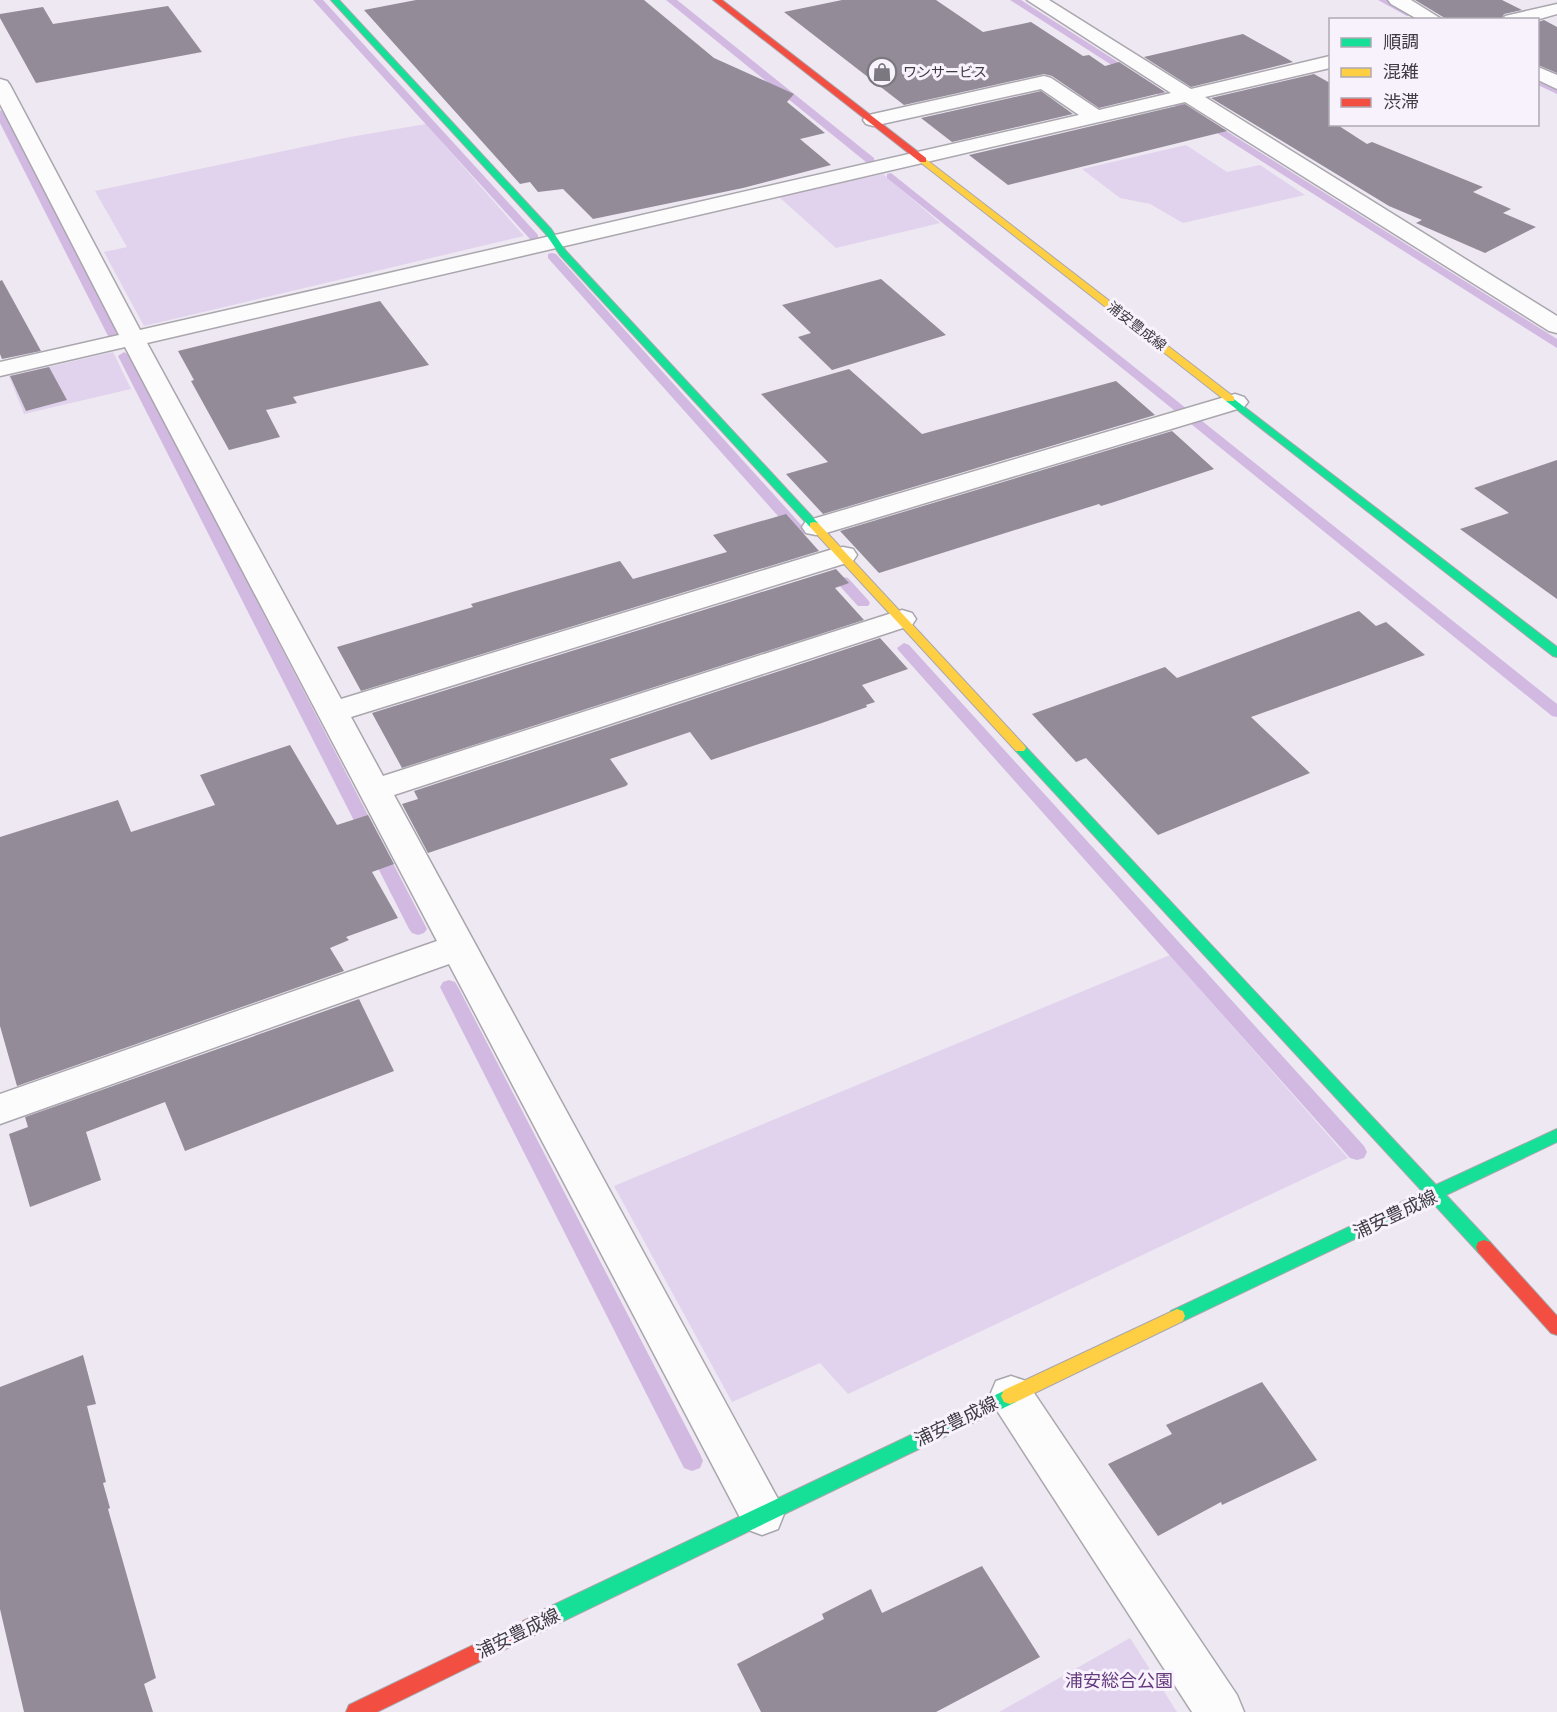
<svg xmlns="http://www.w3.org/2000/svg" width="1557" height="1712" font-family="Raleway,'Noto Sans JP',sans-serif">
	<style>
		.green { fill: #e1d3ed }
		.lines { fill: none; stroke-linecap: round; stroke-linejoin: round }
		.stream { fill: #d2b9e2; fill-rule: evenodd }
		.building { fill: #938b98 }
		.street-casing { stroke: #aaa6ad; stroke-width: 3 }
		.fast-casing { stroke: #aaa6ad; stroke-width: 2 }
		.slow-casing { stroke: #aaa6ad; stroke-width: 2 }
		.jam-casing { stroke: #aaa6ad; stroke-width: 2 }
		.street { fill: #fcfcfd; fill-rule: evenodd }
		.fast { fill: #16e098; fill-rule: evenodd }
		.slow { fill: #ffcf43; fill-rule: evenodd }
		.jam { fill: #f24e42; fill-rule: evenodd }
		.labels { text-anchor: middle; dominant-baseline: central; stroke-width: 6; stroke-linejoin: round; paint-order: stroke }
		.far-poi-label { font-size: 14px; fill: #3e3b41; stroke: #f8f2fd; text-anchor: start }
		.far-street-label { font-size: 14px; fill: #3e3b41; stroke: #f8f2fd }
		.near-street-label { font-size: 18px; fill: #3e3b41; stroke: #f8f2fd }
		.near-park-label { font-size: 18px; fill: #643a7d; stroke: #f8f2fd }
	</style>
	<rect width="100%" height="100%" fill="#ede8f1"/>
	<g class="green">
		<path d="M426 124 524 236 144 326 104 252 127 247 95 191 350 137Z"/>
		<path d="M1186 145 1227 172 1260 165 1305 195 1183 223 1150 204 1120 198 1082 169Z"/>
		<path d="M883 174 940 223 836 248 778 196Z"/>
		<path d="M113 352 131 389 24 414 9 376Z"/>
		<path d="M1170 955 1348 1158 848 1394 820 1363 732 1402 614 1186Z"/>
		<path d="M1130 1638 1177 1712H999Z"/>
	</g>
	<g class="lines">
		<g class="stream">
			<path d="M313 0H323L538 235V239H530Z"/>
			<path d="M666 0H677L874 158V162H866Z"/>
			<path d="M1010 0H1021L1168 94 1160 96Z"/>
			<path d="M1378 0H1390L1415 14 1407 16Z"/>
			<path d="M1538 78 1557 87V94L1538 85Z"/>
			<path d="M1180 102 1557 339V348L1176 107 1175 105Z"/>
			<path d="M0 110 5 113 119 334 117 337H109L107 334 0 123Z"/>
			<path d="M891 173 1557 704V717L1552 716 887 178V174Z"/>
			<path d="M552 253 556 254 804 528 806 531 804 534H794L548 258V254Z"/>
			<path d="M124 352 130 356 427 929 424 933 418 935 412 933 409 929 118 356Z"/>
			<path d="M843 577 848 578 868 600 870 603 868 606H858L838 584 836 581Z"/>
			<path d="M904 643 909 645 1364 1146 1367 1152 1364 1158 1357 1160 1350 1158 899 651 897 648Z"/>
			<path d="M449 980 455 982 458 987 700 1454 703 1461 700 1468 692 1471 684 1468 440 987 443 982Z"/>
		</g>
	</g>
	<g class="building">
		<path d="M416 0H644L714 58 794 94 787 102 825 133 800 139 831 165 743 188 593 219 563 189 538 192 530 182 520 184 364 10Z"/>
		<path d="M842 0H936L983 32 1031 22 1083 56 1089 55 1105 66 1119 62 1165 92 1099 108 1052 76 1044 74 904 105 784 12Z"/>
		<path d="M1415 0H1502L1522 10 1504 14 1501 20H1448Z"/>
		<path d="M168 6 202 52 36 83 0 18V14L43 7 53 24Z"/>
		<path d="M1544 20 1557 27V73L1538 65V22Z"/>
		<path d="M1243 34 1293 62 1191 87 1144 57Z"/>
		<path d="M1314 74 1330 83V124H1336L1367 144 1372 142 1483 187 1473 192 1511 209 1503 213 1536 227 1485 253 1416 223 1422 220 1389 206 1211 98Z"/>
		<path d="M1041 91 1073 114 952 142 921 118Z"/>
		<path d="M1185 104 1227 131 1008 185 969 155Z"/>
		<path d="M881 279 946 335 832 370 798 337 811 333 782 305Z"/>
		<path d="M2 280 41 351 2 359 0 354V281Z"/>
		<path d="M380 301 429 365 293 397 297 403 266 410 280 437 229 450 191 381 194 380 178 351Z"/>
		<path d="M49 367 67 400 26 411 10 376Z"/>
		<path d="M849 369 922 434 1116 381 1155 415 823 514 786 474 828 462 761 394Z"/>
		<path d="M1172 431 1214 469 1114 502 1101 506 1099 504 1031 525 879 573 840 531Z"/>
		<path d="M1557 460V599L1460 529 1509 513 1474 488Z"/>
		<path d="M786 514 819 551 361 691 337 647 473 607 471 604 620 561 633 579 727 552 713 535Z"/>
		<path d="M836 569 849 583 835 588 864 620 402 768 372 713Z"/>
		<path d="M1359 611 1376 626 1386 622 1425 655 1251 717 1310 773 1158 835 1086 758 1076 762 1032 714 1165 667 1177 678Z"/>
		<path d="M880 638 908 669 862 685 875 702 866 705 867 707 819 724 711 760 690 732 610 759 628 784 626 786 428 853 402 804 418 799 414 791Z"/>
		<path d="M290 745 337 825 368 815 394 864 372 872 398 918 346 937 349 940 330 948 344 971 17 1086 0 1026V837L118 800 131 832 215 805 200 775Z"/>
		<path d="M359 999 394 1071 185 1151 165 1102 86 1132 101 1180 30 1207 9 1134 28 1127 25 1117Z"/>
		<path d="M83 1355 96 1404 87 1406 106 1482 103 1483 110 1508 108 1509 156 1678 144 1684 153 1712H24L0 1609V1387Z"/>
		<path d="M1262 1382 1317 1460 1222 1505 1221 1502 1158 1536 1108 1464 1172 1434 1166 1425Z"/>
		<path d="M982 1566 1040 1657 936 1712H761L737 1664 824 1619 822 1614 871 1589 882 1613Z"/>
	</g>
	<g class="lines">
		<g class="street-casing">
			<g id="street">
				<path d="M1027 0H1049L1191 89 1330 56V68L1205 97 1557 316V333L1549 331 1185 102 147 343 341 699 833 549 843 547 853 549 857 555 853 561 351 717 383 776 892 613 902 610 912 613 916 619 912 625 394 795 778 1499 784 1514 778 1529 762 1535 746 1529 449 964 0 1124V1094L437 941 125 347 0 376V362L119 335 0 104V79L7 81 10 85 140 330 1079 115 1041 89 873 126 866 124 863 120 866 116 873 114 1044 76 1051 78 1099 110 1171 93Z"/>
				<path d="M1388 0H1411L1443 20H1419L1391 4Z"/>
				<path d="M1557 4V14L1536 20H1503L1505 16Z"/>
				<path d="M1538 67 1557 75V89L1538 80Z"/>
				<path d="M1235 394 1244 397 1248 402 1244 407 826 533 816 535 806 533 802 527 806 521Z"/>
				<path d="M1011 1376 1026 1381 1237 1695 1244 1712H1192L996 1409 990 1395 996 1381Z"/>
			</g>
		</g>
		<g class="fast-casing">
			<g id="fast">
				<path d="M331 0H339L551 229 566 251 818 523V527H810L560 255 545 233Z"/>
				<path d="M1230 396 1557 647V657L1553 656 1226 401V397Z"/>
				<path d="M1020 744 1024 745 1436 1185 1557 1129V1142L1446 1195 1490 1242 1492 1247 1490 1252 1484 1254 1478 1252 1432 1202 1183 1321 1177 1323 1171 1321 1169 1316 1171 1311 1423 1192 1016 751 1014 748 1016 745Z"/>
				<path d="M1010 1388 1016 1390 1019 1396 1016 1402 555 1625 548 1627 541 1625 539 1618 541 1611Z"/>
			</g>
		</g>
		<g class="slow-casing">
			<g id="slow">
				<path d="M923 157 1234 397V401H1226L920 162 919 160Z"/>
				<path d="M814 522 818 523 1024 745 1026 748 1024 751H1016L810 527V523Z"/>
				<path d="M1177 1309 1183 1311 1185 1316 1183 1321 1016 1402 1010 1404 1004 1402 1001 1396 1004 1390Z"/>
			</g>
		</g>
		<g class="jam-casing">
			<g id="jam">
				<path d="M713 0H722L926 158V162H920Z"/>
				<path d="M1484 1240 1490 1242 1557 1316V1335L1551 1333 1478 1252 1476 1247 1478 1242Z"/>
				<path d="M548 1609 555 1611 557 1618 555 1625 377 1712H346L349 1705Z"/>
			</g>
		</g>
		<use href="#street" class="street"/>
		<use href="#fast" class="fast"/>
		<use href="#slow" class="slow"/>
		<use href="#jam" class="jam"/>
	</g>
	<defs>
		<g id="shop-ring" transform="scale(1.5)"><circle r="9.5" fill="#f8f2fd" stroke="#7b787f" stroke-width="1.5"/><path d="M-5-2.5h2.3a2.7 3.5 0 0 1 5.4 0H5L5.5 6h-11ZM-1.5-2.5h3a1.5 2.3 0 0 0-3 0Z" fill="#7b787f"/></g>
	</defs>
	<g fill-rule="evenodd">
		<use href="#shop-ring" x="882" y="72"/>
	</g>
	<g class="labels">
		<g class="far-poi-label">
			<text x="903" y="72">ワンサービス</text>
		</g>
		<g class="far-street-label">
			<text transform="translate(1137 326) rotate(38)">浦安豊成線</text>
		</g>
		<g class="near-street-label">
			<text transform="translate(1395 1214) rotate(-25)">浦安豊成線</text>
			<text transform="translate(956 1421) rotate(-26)">浦安豊成線</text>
			<text transform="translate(518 1633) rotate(-26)">浦安豊成線</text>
		</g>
		<g class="near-park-label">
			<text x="1119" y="1680">浦安総合公園</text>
		</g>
	</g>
	<rect x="1329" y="18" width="210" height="108" fill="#f8f2fd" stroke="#aea9b2" stroke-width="1.5"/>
	<rect x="1341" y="38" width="30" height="9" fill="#16e098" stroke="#aea9b2" stroke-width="1.5"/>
	<text x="1383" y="48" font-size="18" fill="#3e3b41">順調</text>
	<rect x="1341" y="68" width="30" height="9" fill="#ffcf43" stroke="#aea9b2" stroke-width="1.5"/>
	<text x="1383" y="78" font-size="18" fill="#3e3b41">混雑</text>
	<rect x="1341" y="98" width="30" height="9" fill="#f24e42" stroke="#aea9b2" stroke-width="1.5"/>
	<text x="1383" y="108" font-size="18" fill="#3e3b41">渋滞</text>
</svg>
